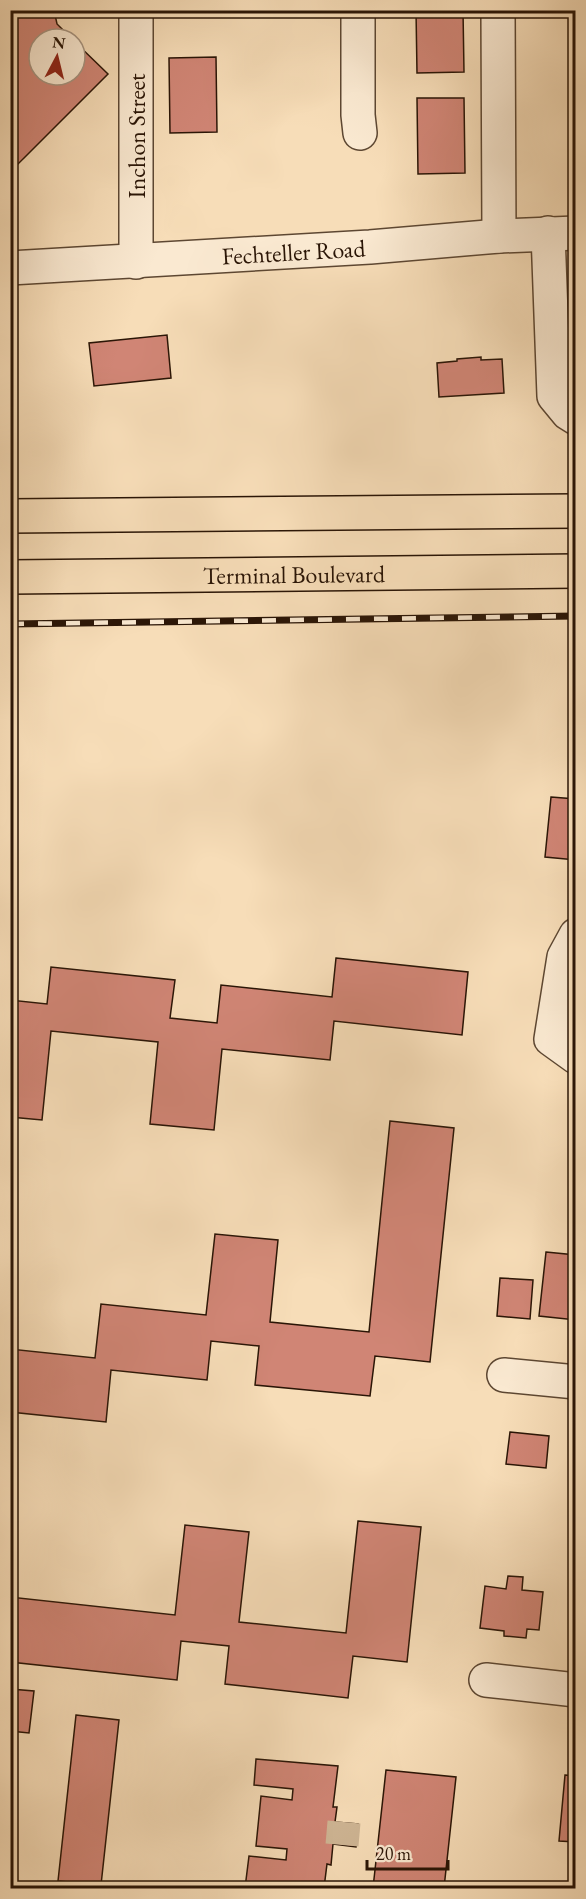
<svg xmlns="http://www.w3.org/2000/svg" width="586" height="1899" font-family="'EB Garamond',serif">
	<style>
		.building { fill: #d08575; stroke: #2a1506; stroke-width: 1.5 }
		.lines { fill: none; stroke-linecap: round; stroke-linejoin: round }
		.minor-tunnel { stroke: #ceb594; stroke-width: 33; stroke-dasharray: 33 16; stroke-linecap: butt }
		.minor-casing { stroke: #5d4732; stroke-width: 36 }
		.major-casing { stroke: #2a1506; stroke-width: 36 }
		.minor { stroke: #fae9d1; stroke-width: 33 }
		.major { stroke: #f7ddb8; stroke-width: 33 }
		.rail-casing { stroke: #2a1506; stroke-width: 7 }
		.rail { stroke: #fae9d1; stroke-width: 4.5; stroke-dasharray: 14; stroke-linecap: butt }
		.labels { text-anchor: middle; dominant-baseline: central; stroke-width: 4.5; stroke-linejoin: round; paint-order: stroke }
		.street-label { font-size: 24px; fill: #2a1506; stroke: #fae9d1 }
	</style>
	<rect width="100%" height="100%" fill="#f7ddb8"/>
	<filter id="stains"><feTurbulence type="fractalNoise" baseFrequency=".00333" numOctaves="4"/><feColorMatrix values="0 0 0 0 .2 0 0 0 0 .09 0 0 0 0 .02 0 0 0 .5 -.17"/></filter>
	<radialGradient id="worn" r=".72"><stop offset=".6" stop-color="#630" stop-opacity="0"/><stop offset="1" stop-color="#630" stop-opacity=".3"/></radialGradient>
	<g class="building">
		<path d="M10 10H54L57 24 72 39H39V75H75V42L108 74 10 172Z"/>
		<path d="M416 10H463L464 72 417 73Z"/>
		<path d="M572 10H576V97L572 96V80H570Z"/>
		<path d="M216 57 217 132 170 133 169 58Z"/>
		<path d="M417 98H464L465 173 418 174Z"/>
		<path d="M167 335 171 378 94 386 89 343Z"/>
		<path d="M481 357V360L502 359 504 393 439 397 437 363 457 361V359Z"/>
		<path d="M551 797 576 799V860L545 857Z"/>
		<path d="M336 958 468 972 462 1035 334 1021 330 1060 222 1049 214 1130 150 1124 158 1042 51 1031 42 1120 10 1117V1000L47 1004 51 967 175 980 170 1018 217 1023 221 985 332 997Z"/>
		<path d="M390 1121 454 1128 430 1362 375 1356 370 1396 255 1385 259 1346 211 1341 207 1380 111 1370 106 1422 10 1412V1349L95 1358 101 1304 206 1315 215 1234 278 1240 270 1322 369 1332Z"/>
		<path d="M546 1252 576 1255V1320L539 1316Z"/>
		<path d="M500 1278 533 1280 530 1319 497 1316Z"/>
		<path d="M510 1432 549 1436 546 1468 506 1464Z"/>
		<path d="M572 1432H576V1473H570Z"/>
		<path d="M358 1521 421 1527 407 1662 353 1656 348 1698 225 1684 229 1646 181 1641 177 1680 10 1662V1597L175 1615 185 1525 249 1532 239 1622 346 1633Z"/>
		<path d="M508 1576 523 1577 522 1590 543 1592 539 1630 527 1629 526 1638 504 1636V1631L480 1628 485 1586 506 1589Z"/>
		<path d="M10 1689 34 1691 29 1733 10 1731Z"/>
		<path d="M76 1715 119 1720 101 1885 58 1881Z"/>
		<path d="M256 1759 338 1766 333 1807H337L335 1822 358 1824 356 1847 333 1844 331 1865 327 1864 324 1888H245L249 1856 286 1860 287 1849 256 1846 261 1796 292 1800 293 1789 254 1785Z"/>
		<path d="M386 1770 456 1777 444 1888H373Z"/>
		<path d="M565 1775 576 1776V1842L559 1841Z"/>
	</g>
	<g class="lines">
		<path class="minor-tunnel" d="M342 1845 344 1822"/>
		<g class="minor-casing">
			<g id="minor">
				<path d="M358 10V115L360 133"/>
				<path d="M498 10 499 236"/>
				<path d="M548 233 554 396 568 413 576 418"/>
				<path d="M136 262V10"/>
				<path id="s1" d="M10 268 370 247 499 236 576 233"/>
				<path d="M576 935 564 957 551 1039 576 1057"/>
				<path d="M504 1375 576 1382"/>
				<path d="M486 1680 576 1690"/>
			</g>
		</g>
		<g class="major-casing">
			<g id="major">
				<path d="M10 516 576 511"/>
				<path id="s2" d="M10 577 576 571"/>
			</g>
		</g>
		<use href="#minor" class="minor"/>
		<use href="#major" class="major"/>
		<g class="rail-casing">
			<path id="rail" d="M10 624 576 616"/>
		</g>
		<use href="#rail" class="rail"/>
	</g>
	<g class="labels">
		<g class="street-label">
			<text transform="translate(136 136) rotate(-90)">Inchon Street</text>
			<text stroke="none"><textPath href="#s1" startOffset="284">Fechteller Road</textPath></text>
			<text stroke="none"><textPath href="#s2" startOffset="284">Terminal Boulevard</textPath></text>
		</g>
	</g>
	<rect width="586" height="1899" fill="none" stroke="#f7ddb8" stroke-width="36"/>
	<rect x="12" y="12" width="562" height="1875" fill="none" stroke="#2a1506" stroke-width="3"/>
	<rect x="18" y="18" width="550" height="1863" fill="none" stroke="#2a1506" stroke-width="1.5"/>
	<g transform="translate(57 57) rotate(7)"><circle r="28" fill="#fae9d1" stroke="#a79480" stroke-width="1.5"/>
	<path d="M0-4.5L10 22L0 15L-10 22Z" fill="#8f2418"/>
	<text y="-9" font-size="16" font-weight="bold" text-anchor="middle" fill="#2a1506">N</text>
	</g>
	<path d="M367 1860v9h81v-9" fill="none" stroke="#2a1506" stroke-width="3"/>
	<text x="376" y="1860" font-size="18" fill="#2a1506" stroke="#fae9d1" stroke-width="4.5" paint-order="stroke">20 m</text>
	<rect width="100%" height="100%" filter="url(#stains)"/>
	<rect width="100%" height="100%" fill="url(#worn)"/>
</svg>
